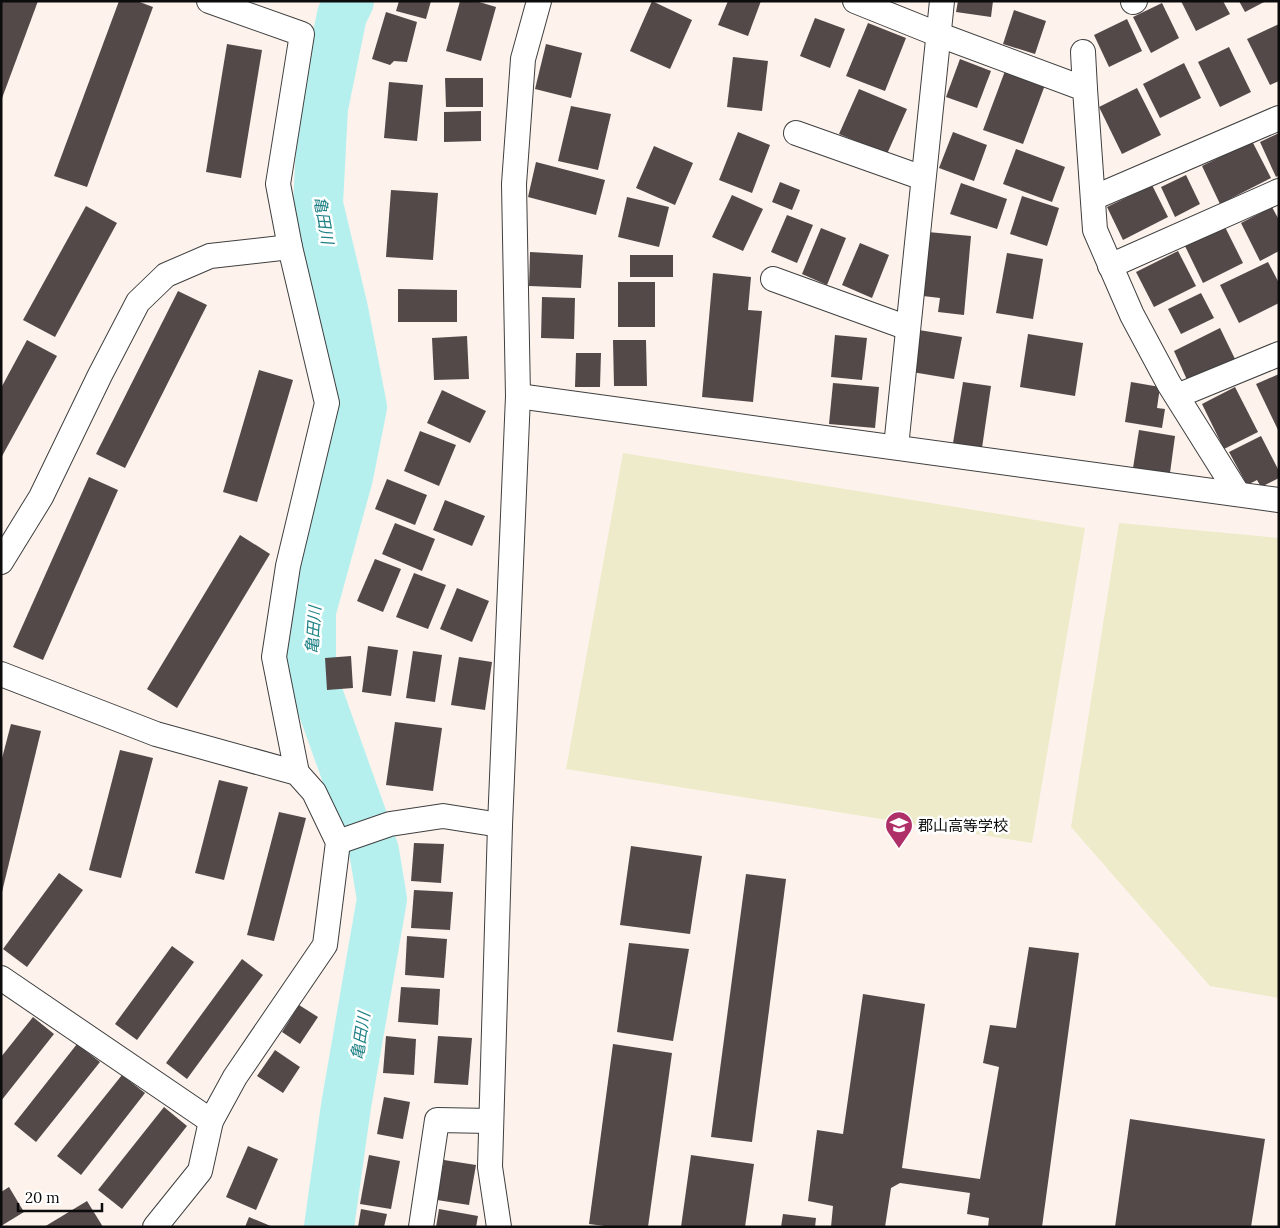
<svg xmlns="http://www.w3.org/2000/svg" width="1280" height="1228" font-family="Lora,'Noto Sans JP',serif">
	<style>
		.pitch { fill: #edebca }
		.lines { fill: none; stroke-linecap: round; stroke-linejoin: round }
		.river { stroke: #b5f0ef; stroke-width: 50 }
		.building { fill: #534949 }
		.minor-casing { stroke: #3f3f3f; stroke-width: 26 }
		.minor { stroke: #fff; stroke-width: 24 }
		.labels { text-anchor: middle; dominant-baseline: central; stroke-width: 5; stroke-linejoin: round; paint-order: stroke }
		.poi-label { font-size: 15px; fill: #0c0c0c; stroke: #fff; text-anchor: start }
		.water-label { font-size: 16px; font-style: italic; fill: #1e8185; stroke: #fff }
	</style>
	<rect width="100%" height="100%" fill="#fdf3ec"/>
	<g class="pitch">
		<path d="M623 453 1085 528 1032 843 566 769Z"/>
		<path d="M1119 523 1279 538V998L1210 986 1071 827Z"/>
	</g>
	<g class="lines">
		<path class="river" d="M329 1227 346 1106 382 899 374 851 311 675V611L348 477 362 407 343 309 318 204 323 108 342 15 349 1"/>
	</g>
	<g class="building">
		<path d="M2 1H38L1 101V2Z"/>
		<path d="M119 1H137L153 7 87 187 54 176Z"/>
		<path d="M399 1H431L426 19 396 11Z"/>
		<path d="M460 1H476L496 7 481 61 446 51Z"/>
		<path d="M652 1 692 20 670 69 630 51Z"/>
		<path d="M728 1H761L748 36 718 25Z"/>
		<path d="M958 1H993L991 17 956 12Z"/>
		<path d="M1181 1H1223L1230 14 1196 31Z"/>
		<path d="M1239 1H1266L1245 12Z"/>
		<path d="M1162 3 1179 38 1151 53 1133 17Z"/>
		<path d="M1014 10 1046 21 1035 54 1003 44Z"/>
		<path d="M386 12 417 22 407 62 394 61 390 65 372 59Z"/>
		<path d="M815 18 845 29 830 68 800 56Z"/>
		<path d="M1127 19 1142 51 1109 67 1094 35Z"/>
		<path d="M868 23 906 38 885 91 846 76Z"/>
		<path d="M1279 24V81L1270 85 1247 39Z"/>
		<path d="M227 44 262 50 241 178 206 172Z"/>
		<path d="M546 44 582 53 571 98 535 89Z"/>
		<path d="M1229 47 1251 92 1220 107 1198 62Z"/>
		<path d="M733 57 768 61 762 111 727 107Z"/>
		<path d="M960 59 991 71 977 108 946 97Z"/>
		<path d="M1184 63 1201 98 1160 118 1143 84Z"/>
		<path d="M1005 71 1045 85 1023 144 983 130Z"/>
		<path d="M445 78H483V107H446Z"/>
		<path d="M389 82 423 85 417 141 384 138Z"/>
		<path d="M1137 88 1161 135 1122 154 1099 107Z"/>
		<path d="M859 89 907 109 887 154 839 134Z"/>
		<path d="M571 106 611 114 598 170 558 161Z"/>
		<path d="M481 111V141L444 142V112Z"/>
		<path d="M738 132 770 145 752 193 719 180Z"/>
		<path d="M953 132 987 145 974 181 939 168Z"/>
		<path d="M1279 133V175L1276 177 1260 142Z"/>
		<path d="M1252 141 1271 178 1220 204 1202 166Z"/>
		<path d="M654 146 693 163 675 205 636 188Z"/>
		<path d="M1016 149 1065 167 1052 202 1003 184Z"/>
		<path d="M536 162 605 180 596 215 528 197Z"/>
		<path d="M1186 175 1200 204 1175 217 1161 187Z"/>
		<path d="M780 182 800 190 792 210 772 202Z"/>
		<path d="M961 183 1007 199 997 229 950 214Z"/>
		<path d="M1152 185 1168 217 1123 240 1107 207Z"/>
		<path d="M391 190 438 193 433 260 386 257Z"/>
		<path d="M732 195 763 209 743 251 712 237Z"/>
		<path d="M1022 196 1059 208 1047 246 1010 234Z"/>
		<path d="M627 197 669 207 659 247 618 237Z"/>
		<path d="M86 206 117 223 55 337 23 320Z"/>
		<path d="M1272 207 1279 220V251L1260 261 1241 223Z"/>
		<path d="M787 215 813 225 797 263 771 252Z"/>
		<path d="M1224 225 1243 263 1203 283 1184 244Z"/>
		<path d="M821 228 846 238 827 285 802 274Z"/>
		<path d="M928 232 971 236 964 315 938 312 940 298 923 296Z"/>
		<path d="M860 243 889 255 872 298 842 285Z"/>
		<path d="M1178 251 1196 286 1154 307 1136 272Z"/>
		<path d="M530 252 583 255 581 288 529 286Z"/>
		<path d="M1007 253 1043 259 1033 319 996 313Z"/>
		<rect x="630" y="255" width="43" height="22"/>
		<path d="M1268 262 1279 283V303L1239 323 1220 285Z"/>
		<path d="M713 273 751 277 748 310 762 311 753 402 702 397Z"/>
		<rect x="618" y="282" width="37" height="45"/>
		<path d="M398 289 457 290V322H398Z"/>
		<path d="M178 291 207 305 125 468 96 454Z"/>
		<path d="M1201 293 1214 318 1181 334 1168 309Z"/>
		<path d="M542 297 575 298 574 339 541 338Z"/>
		<path d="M1220 328 1235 359 1188 382 1174 351Z"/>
		<path d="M919 330 962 337 954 379 912 372Z"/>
		<path d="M1028 334 1083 343 1075 396 1020 387Z"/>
		<path d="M835 335 867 338 862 380 831 377Z"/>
		<path d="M467 336 469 379 434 380 432 338Z"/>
		<path d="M27 340 57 356 1 458V388Z"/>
		<path d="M613 340H646L647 386H614Z"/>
		<path d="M576 353H601L600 387H575Z"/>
		<path d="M259 370 293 380 257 502 223 492Z"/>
		<path d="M1279 374V432L1256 384Z"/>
		<path d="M963 382 991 386 982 448 953 443Z"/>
		<path d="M1131 382 1160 387 1157 408 1165 409 1162 428 1125 422Z"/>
		<path d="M833 383 879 387 875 428 829 424Z"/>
		<path d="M1235 387 1258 432 1224 449 1202 404Z"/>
		<path d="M442 390 486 411 470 443 427 423Z"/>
		<path d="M1139 430 1175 436 1170 473 1133 468Z"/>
		<path d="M420 431 456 445 439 486 404 471Z"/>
		<path d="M1261 436 1279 471V478L1261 487 1257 480 1247 485 1229 452Z"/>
		<path d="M89 477 118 490 43 660 13 647Z"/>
		<path d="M387 479 427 495 415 525 375 509Z"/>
		<path d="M445 500 485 516 472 546 433 530Z"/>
		<path d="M395 523 435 539 422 571 382 554Z"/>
		<path d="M240 535 270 554 177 708 147 689Z"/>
		<path d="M375 559 401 569 383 612 357 601Z"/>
		<path d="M414 573 446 585 428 629 396 617Z"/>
		<path d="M457 588 489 601 472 642 440 629Z"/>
		<path d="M368 646 398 650 391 696 362 692Z"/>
		<path d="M413 651 442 655 435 702 406 698Z"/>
		<path d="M351 656 353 688 327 690 325 658Z"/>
		<path d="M459 657 492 662 485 710 451 705Z"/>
		<path d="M395 722 442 728 433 791 386 785Z"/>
		<path d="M11 724 41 731 2 892 1 762Z"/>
		<path d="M120 750 153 758 121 878 89 870Z"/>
		<path d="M219 780 248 787 224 880 195 873Z"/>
		<path d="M279 812 306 818 274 941 247 935Z"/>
		<path d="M414 843 444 844 441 883 411 881Z"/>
		<path d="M631 846 702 856 690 934 620 925Z"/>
		<path d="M59 873 83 890 27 967 3 949Z"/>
		<path d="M746 874 786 879 752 1142 711 1137Z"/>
		<path d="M414 890 453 892 450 930 411 928Z"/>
		<path d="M407 936 447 939 444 978 405 975Z"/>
		<path d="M629 943 689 949 673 1041 617 1032Z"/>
		<path d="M172 946 194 962 137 1040 115 1024Z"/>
		<path d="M1029 947 1079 953 1042 1227H988L989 1218 967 1214 970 1193 900 1183 891 1188 885 1227H831L833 1206 808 1201 817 1130 843 1134 863 994 925 1004 902 1168 980 1179 999 1067 983 1063 990 1025 1016 1028Z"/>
		<path d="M242 959 263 975 187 1079 166 1063Z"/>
		<path d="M401 987 440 989 438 1025 398 1022Z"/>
		<path d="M299 1005 318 1017 300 1044 282 1032Z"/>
		<path d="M33 1017 54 1034 1 1101V1057Z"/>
		<path d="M386 1036 416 1039 414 1075 383 1073Z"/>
		<path d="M438 1036 472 1038 468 1085 434 1083Z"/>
		<path d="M77 1044 100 1062 36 1142 14 1124Z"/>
		<path d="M613 1044 672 1053 648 1227H612L589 1224Z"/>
		<path d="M275 1050 300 1067 283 1093 257 1076Z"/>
		<path d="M122 1075 145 1093 81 1175 57 1156Z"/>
		<path d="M384 1097 410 1102 403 1139 377 1134Z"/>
		<path d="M164 1107 187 1126 122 1209 98 1190Z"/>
		<path d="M1130 1119 1265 1139 1251 1227H1115Z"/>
		<path d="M248 1146 278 1159 256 1210 226 1197Z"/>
		<path d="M369 1155 400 1161 391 1209 360 1204Z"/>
		<path d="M691 1155 754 1164 745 1227H681Z"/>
		<path d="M444 1160 476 1165 469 1205 437 1200Z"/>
		<path d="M9 1187 24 1212 1 1226V1192Z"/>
		<path d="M87 1201 103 1227H44Z"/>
		<path d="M361 1209 387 1214 384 1227H358Z"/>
		<path d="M439 1209 478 1216 476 1227H436Z"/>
		<path d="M783 1214 816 1218 815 1227H781Z"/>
		<path d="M249 1217 273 1227H245Z"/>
	</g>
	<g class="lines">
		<g class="minor-casing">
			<g id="minor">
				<path d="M209 1 302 34 278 184 290 247 327 403 288 566 274 657 297 773"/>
				<path d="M855 1 937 34 1085 89 1095 230 1132 315 1169 384 1238 494"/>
				<path d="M1133 2 1135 1"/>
				<path d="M1083 52 1085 89"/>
				<path d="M796 133 923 178"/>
				<path d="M1093 198 1279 118"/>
				<path d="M1110 266 1279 191"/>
				<path d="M773 279 908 328"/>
				<path d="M518 396 1279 500"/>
				<path d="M1177 396 1279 354"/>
				<path d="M896 447 942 1"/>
				<path d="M1 562 41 497 100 375 138 302 166 275 210 256 290 247"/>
				<path d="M1 674 156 734 297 773 314 792 338 842 325 945 235 1077 211 1121 200 1171 155 1227"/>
				<path d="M338 842 390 824 443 816 500 825"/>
				<path d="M1 978 211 1121"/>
				<path d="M421 1227 437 1120 491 1121"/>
				<path d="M499 1227 490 1167 500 825 518 396 514 184 523 59 539 1"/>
			</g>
		</g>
		<use href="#minor" class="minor"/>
	</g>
	<defs>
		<g id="school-pin" transform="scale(1.4375)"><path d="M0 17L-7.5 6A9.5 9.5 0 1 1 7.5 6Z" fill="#af3068" stroke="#fff"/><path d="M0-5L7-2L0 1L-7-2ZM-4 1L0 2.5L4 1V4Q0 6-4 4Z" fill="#fff"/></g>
	</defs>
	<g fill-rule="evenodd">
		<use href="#school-pin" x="899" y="825"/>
	</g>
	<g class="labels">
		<g class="poi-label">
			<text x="918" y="825">郡山高等学校</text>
		</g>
		<g class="water-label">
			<text transform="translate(324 220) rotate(80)">亀田川</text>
			<text transform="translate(313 630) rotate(-86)">亀田川</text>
			<text transform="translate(360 1036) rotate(-81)">亀田川</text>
		</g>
	</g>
	<rect width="1280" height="1228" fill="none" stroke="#0c0c0c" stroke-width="5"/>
	<path d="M18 1203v8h84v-8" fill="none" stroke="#0c0c0c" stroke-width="2.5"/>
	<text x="25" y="1203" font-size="15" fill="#0c0c0c" stroke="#ffffff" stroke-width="4" paint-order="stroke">20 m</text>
</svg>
